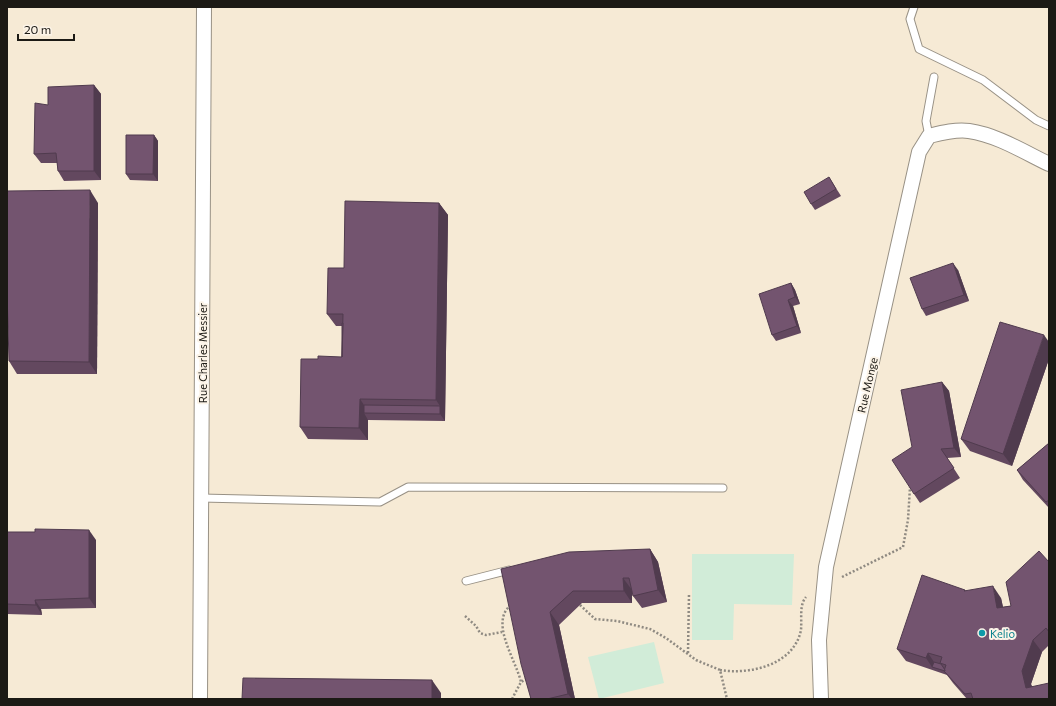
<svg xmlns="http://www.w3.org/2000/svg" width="1056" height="706" font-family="Commissioner,sans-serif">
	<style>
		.commercial { fill: #f6ead5 }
		.green { fill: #d1ecd8 }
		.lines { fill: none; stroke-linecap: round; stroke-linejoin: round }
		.service-casing { stroke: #989185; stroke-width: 9 }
		.minor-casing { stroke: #989185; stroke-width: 16 }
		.path { stroke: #8f8a82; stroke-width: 2.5; stroke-dasharray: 2 2; stroke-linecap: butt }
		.service { stroke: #fff; stroke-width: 7 }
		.minor { stroke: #fff; stroke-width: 14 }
		.wall { fill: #63485f }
		.shaded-wall { fill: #503b4e }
		.building { fill: #73546f; stroke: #503b4e }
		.culture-dot { fill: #0f9aa8; stroke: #fcf4e8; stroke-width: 1.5 }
		.labels { text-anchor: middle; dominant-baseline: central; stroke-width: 4; stroke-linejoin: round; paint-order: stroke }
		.street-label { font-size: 11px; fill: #1c1a15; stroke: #fcf4e8 }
		.culture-label { font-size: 11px; fill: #0d838f; stroke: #fcf4e8; text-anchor: start }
	</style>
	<rect width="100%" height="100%" fill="#fcf4e8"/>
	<rect class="commercial" x="7" y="7" width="1042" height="692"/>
	<g class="green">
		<path d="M692 554H794L792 605 734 604 733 640H692Z"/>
		<path d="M654 642 664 683 599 699 588 657Z"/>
	</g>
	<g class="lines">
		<g class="service-casing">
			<g id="service">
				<path d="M914 7 910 19 919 49 983 80 1036 120 1049 126"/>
				<path d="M929 136 926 121 934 77"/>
				<path d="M201 498 380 502 408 487 723 488"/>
				<path d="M466 581 509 570"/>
			</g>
		</g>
		<g class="minor-casing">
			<g id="minor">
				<path d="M200 699 204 7"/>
				<path d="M821 699 819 640 826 567 919 152 929 136C941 133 956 129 969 131 997 135 1024 152 1049 164"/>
			</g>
		</g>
		<g class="path">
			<path d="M842 577 903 547 908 520 910 487"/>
			<path d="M511 605C489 622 516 660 521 682"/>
			<path d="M580 605 595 619 617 621 650 629 666 638 696 660 720 670 727 699"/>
			<path d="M465 616 476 626 480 633 486 635 502 632"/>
			<path d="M688 653 689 594"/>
			<path d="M720 670C750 675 794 665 801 630 802 619 799 605 806 597"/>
			<path d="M512 699 521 682 528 678"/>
		</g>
		<use href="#service" class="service"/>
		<use href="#minor" class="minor"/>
	</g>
	<g class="wall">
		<path d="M94 85 101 94V180L64 181 58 171 57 163H41L34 154 48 105Z"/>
		<path d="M154 135 158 141V181L130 180 126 174Z"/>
		<path d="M829 177 841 196 815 210 811 204Z"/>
		<path d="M98 203 97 374H17L9 361Z"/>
		<path d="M439 203 448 215 445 421 368 420V440L308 439 300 427 318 359 342 357V326H336L327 314 344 268Z"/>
		<path d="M958 270 969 301 926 316 922 309Z"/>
		<path d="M791 283 795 290 800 304 793 306 801 333 776 341 772 335Z"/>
		<path d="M1049 342V359L1012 466 970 451 961 439Z"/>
		<path d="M942 382 949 391 961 457 947 458 960 478 920 503 914 494 912 447Z"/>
		<path d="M1049 443V508L1023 480 1017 470Z"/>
		<path d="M7 532 96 540V608L41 609 42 615 7 614Z"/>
		<path d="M650 549 658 562 667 602 642 608 633 596 632 591V603H582L559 625 575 699H531L501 569Z"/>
		<path d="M1049 562V645L1042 652 1031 684 1032 686 1049 699H967L953 683 947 675 906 661 897 649 965 590 966 591 1001 598 1003 607 1011 606Z"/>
	</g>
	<g class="shaded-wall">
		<path d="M94 85 101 94V180L94 171Z"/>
		<path d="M154 135 158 141V181L153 174Z"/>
		<path d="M90 190 98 203 97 374 89 362Z"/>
		<path d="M439 203 448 215 445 421 440 414V406L436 400Z"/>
		<path d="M953 263 958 270 969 301 964 295Z"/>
		<path d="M791 283 795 290 800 304 795 297Z"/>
		<path d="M788 300 793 306 801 333 797 326Z"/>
		<path d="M1044 335 1049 342V359L1012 466 1003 454Z"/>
		<path d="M942 382 949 391 961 457 954 448Z"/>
		<path d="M360 399 368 411 364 413 368 420V440L359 428Z"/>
		<path d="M89 530 96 540V608L89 598Z"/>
		<path d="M650 549 658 562 667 602 658 590Z"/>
		<path d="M623 578 632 590V603L624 591Z"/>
		<path d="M993 586 1001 598 1005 617 997 608Z"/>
		<path d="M35 600 41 609 42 615 36 605Z"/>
		<path d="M550 612 559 625 575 699H572L568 694Z"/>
		<path d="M1033 640 1042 652 1031 684 1034 699 1026 688 1022 671Z"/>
		<path d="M928 653 936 665 932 667 926 658Z"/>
		<path d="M432 680 441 693V699H432Z"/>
	</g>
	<g class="building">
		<path d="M94 85V171H58L56 153 34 154 35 103 48 105V87Z"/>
		<path d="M126 135H154L153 174H126Z"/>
		<path d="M829 177 836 189 811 204 804 192Z"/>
		<path d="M90 190 89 362 9 361 7 291V191Z"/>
		<path d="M345 201 439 203 436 400 360 399 359 428 300 427 301 359H318V356L342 357 343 314H327L328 268H344Z"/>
		<path d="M953 263 964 295 922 309 910 278Z"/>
		<path d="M791 283 795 297 788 300 797 326 772 335 759 294Z"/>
		<path d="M1000 322 1044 335 1003 454 961 439Z"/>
		<path d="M342 323H343L342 357Z"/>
		<path d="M942 382 954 448 941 449 954 468 914 494 892 460 912 447 901 390Z"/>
		<path d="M364 405 440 406V414L364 413Z"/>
		<path d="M1049 443V500L1046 502 1017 470Z"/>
		<path d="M35 529 89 530V598L35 600 36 605 7 604V532H35Z"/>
		<path d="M650 549 658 590 633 596 629 578H623L624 591H573L550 612 568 694 547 699H531L521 664 501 569 569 552Z"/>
		<path d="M1039 551 1049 562V632L1046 628 1033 640 1022 671 1026 688 1049 683V699H973L971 693 965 694 944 671 946 665 940 663 942 657 928 653 926 658 897 649 922 575 965 590 964 591 993 586 997 608 1011 606 1006 582Z"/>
		<path d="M934 662 941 664 945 670V671L932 667Z"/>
		<path d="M243 678 432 680V699H242Z"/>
	</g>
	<circle class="culture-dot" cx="982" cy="633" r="4"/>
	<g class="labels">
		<g class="street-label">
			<text transform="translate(202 353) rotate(-90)">Rue Charles Messier</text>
			<text transform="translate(867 385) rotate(-77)">Rue Monge</text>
		</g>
		<g class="culture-label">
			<text x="990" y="633">Kelio</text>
		</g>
	</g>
	<rect width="1056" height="706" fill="none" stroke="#1c1a15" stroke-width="16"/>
	<path d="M18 34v6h56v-6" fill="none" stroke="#1c1a15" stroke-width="2"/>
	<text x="24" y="34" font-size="12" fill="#1c1a15" stroke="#fcf4e8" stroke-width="3" paint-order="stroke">20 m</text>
</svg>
